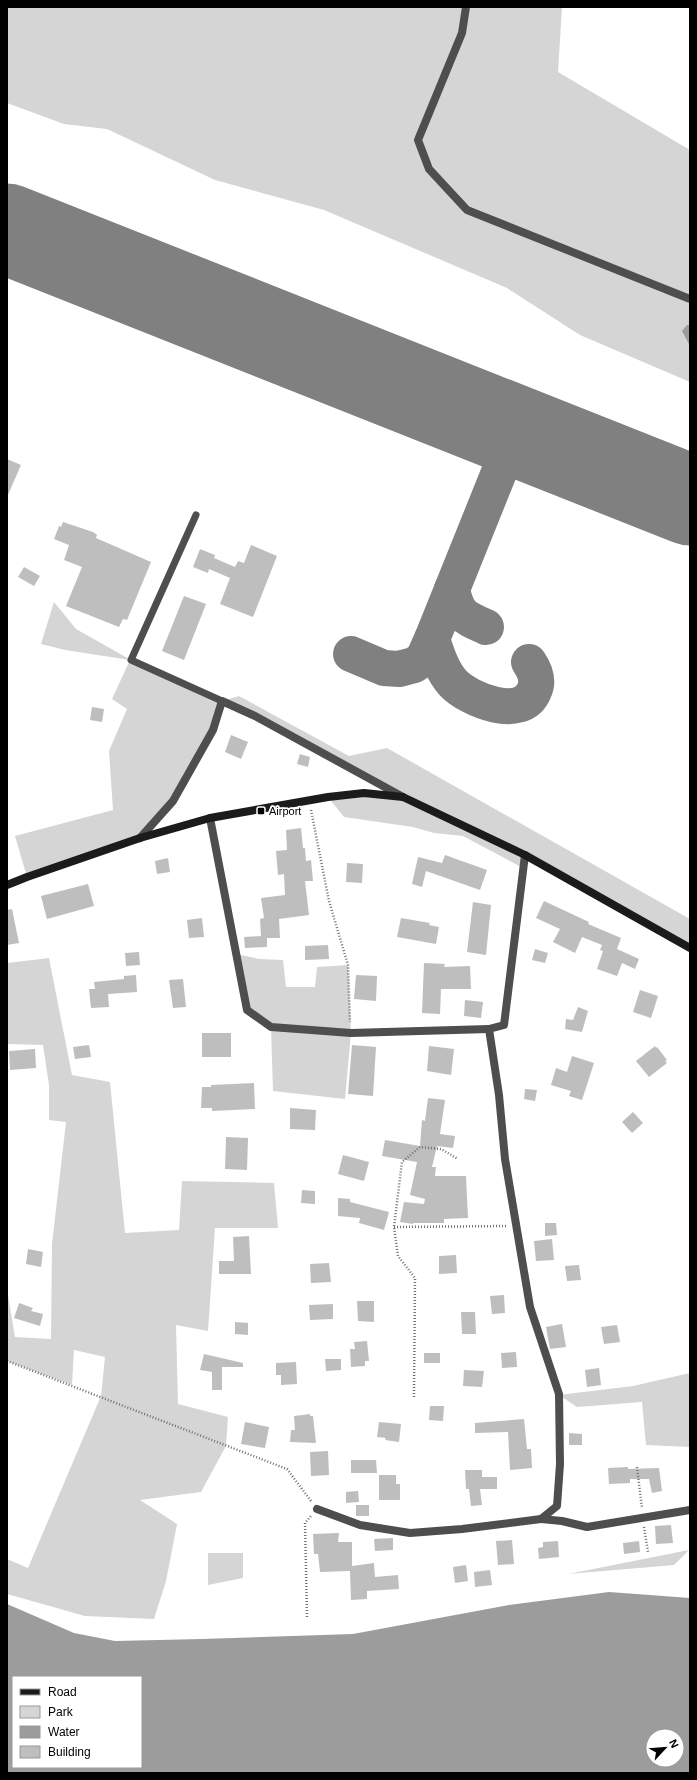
<svg xmlns="http://www.w3.org/2000/svg" width="697" height="1780" font-family="Arial,sans-serif">
	<style>
		.green { fill: #d5d5d5 }
		.water { fill: #9c9c9c; fill-rule: evenodd }
		.lines { fill: none; stroke-linecap: round; stroke-linejoin: round }
		.taxiway { stroke: #808080; stroke-width: 36 }
		.runway { stroke: #808080; stroke-width: 91 }
		.building { fill: #bebebe }
		.path { stroke: #707070; stroke-width: 2.5; stroke-dasharray: 1 2; stroke-linecap: butt }
		.lane { stroke: #4e4e4e; stroke-width: 7 }
		.street { stroke: #4e4e4e; stroke-width: 8 }
		.secondary { stroke: #1b1b1b; stroke-width: 8 }
		.poi-dot { fill: #000; stroke: #fff; stroke-width: 1.5 }
		.labels { text-anchor: middle; dominant-baseline: central; stroke-width: 3.5; stroke-linejoin: round; paint-order: stroke }
		.poi-label { font-size: 11px; fill: #000; stroke: #fff; text-anchor: start }
	</style>
	<rect width="100%" height="100%" fill="#fff"/>
	<g class="green">
		<path d="M7 7H562L558 72 690 150V382L580 335 507 288 324 210 215 180 107 129 64 124 7 103Z"/>
		<path d="M54 602 76 629 131 660 222 701 239 696 349 756 387 748 690 919V948L525 855 523 868 463 836 434 833 413 827 344 817 328 797H402L222 701 213 730 173 801 140 838 27 877 15 836 113 810 109 751 127 709 112 699 130 660 65 650 41 644Z"/>
		<path d="M236 954 259 959 283 960 286 987H315L317 967 348 965 351 1033 345 1099 273 1091 271 1027 247 1010Z"/>
		<path d="M49 958 72 1075 110 1082 125 1233 179 1230 182 1181 274 1183 278 1228H215L208 1331 176 1325 178 1404 228 1417 226 1446 201 1492 140 1500 177 1524 166 1581 154 1619 85 1616 7 1594V1559L28 1568 101 1396 105 1357 74 1350 72 1385 7 1361V1289L15 1337 51 1339 52 1244 66 1122 49 1120V1085L43 1045 7 1044V963Z"/>
		<path d="M690 1373V1447L646 1445 642 1402 577 1407 559 1395 633 1386Z"/>
		<path d="M689 1550 674 1565 568 1574Z"/>
		<path d="M208 1553H243V1578L208 1585Z"/>
	</g>
	<g class="water">
		<path d="M687 325H690V346L682 331Z"/>
		<path d="M609 1592 690 1598V1773H7V1604L74 1633 115 1641 202 1639 353 1634 509 1605ZM13 1677H141V1767H13ZM653 1736H677V1760H653Z"/>
	</g>
	<g class="lines">
		<g class="taxiway">
			<path d="M469 412C491 423 505 427 506 455L432 639C437 654 442 671 453 683 469 700 522 721 534 691 539 681 535 671 529 662"/>
			<path d="M506 455C518 444 529 441 545 443"/>
			<path d="M452 589C457 615 464 617 486 627"/>
			<path d="M351 654 384 668 399 669 414 665 423 659 432 639"/>
		</g>
		<path class="runway" d="M7 229 690 500"/>
	</g>
	<g class="building">
		<path d="M7 459 21 465 7 497Z"/>
		<path d="M63 522 93 532 97 535 96 538 151 562 127 620 123 619 119 627 66 606 82 567 64 560 69 545 54 539 59 526 61 527Z"/>
		<path d="M251 545 277 556 253 617 220 604 230 578 209 569 208 573 193 567 200 549 215 555 214 558 235 567 238 561 244 563Z"/>
		<path d="M24 567 40 576 34 586 18 577Z"/>
		<path d="M184 596 206 604 184 660 162 651Z"/>
		<path d="M92 707 104 709 102 722 90 720Z"/>
		<path d="M231 735 248 742 241 759 225 752Z"/>
		<path d="M300 754 310 757 308 767 297 764Z"/>
		<path d="M301 828 303 848H305L306 861 311 860 313 881H305L309 915 279 919 280 938H267V947L245 948 244 937 261 936 260 919 264 918 261 898 285 895 284 874 278 875 276 851 287 850 286 830Z"/>
		<path d="M445 855 487 870 480 890 426 871 422 887 412 884 418 857 442 863Z"/>
		<path d="M168 858 170 872 157 874 155 861Z"/>
		<path d="M347 863 363 864 362 883 346 882Z"/>
		<path d="M88 884 94 906 47 919 41 896Z"/>
		<path d="M544 901 589 922 588 924 621 938 617 949 639 959 635 969 622 963 617 976 597 969 603 951 600 950 602 945 582 937 575 953 553 942 560 929 536 918Z"/>
		<path d="M473 902 491 905 486 955 467 952Z"/>
		<path d="M12 909 19 943 7 945V910Z"/>
		<path d="M202 918 204 937 189 938 187 920Z"/>
		<path d="M401 918 430 923 429 925 439 927 436 944 397 937Z"/>
		<path d="M328 945 329 959 305 960V946Z"/>
		<path d="M535 949 548 953 545 963 532 960Z"/>
		<path d="M139 952 140 965 126 966 125 953Z"/>
		<path d="M424 963 445 964 444 967 470 966 471 989H441L440 1014 422 1013Z"/>
		<path d="M136 975 137 992 108 994 109 1007 91 1008 89 989H95L94 982 124 979V976Z"/>
		<path d="M356 975 377 976 376 1001 354 999Z"/>
		<path d="M183 979 186 1007 173 1008 169 980Z"/>
		<path d="M640 990 658 996 651 1018 633 1012Z"/>
		<path d="M465 1000 483 1002 481 1018 464 1016Z"/>
		<path d="M578 1007 588 1011 582 1032 565 1029 566 1019 573 1020Z"/>
		<rect x="202" y="1033" width="29" height="24"/>
		<path d="M89 1045 91 1057 75 1059 73 1047Z"/>
		<path d="M352 1045 376 1047 373 1096 348 1094Z"/>
		<path d="M429 1046 454 1049 451 1075 427 1071Z"/>
		<path d="M655 1046 656 1048 657 1047 667 1060 665 1061 667 1063 649 1077 636 1061Z"/>
		<path d="M35 1049 36 1068 10 1070 9 1051Z"/>
		<path d="M572 1056 594 1063 582 1100 569 1096 571 1091 551 1085 556 1068 567 1072Z"/>
		<path d="M254 1083 255 1109 212 1111V1108H201L202 1087H211V1085Z"/>
		<path d="M525 1089 537 1090 535 1101 524 1099Z"/>
		<path d="M428 1098 445 1100 440 1134 455 1136 453 1148 437 1146 432 1167H436L435 1176H466L468 1218 444 1219V1223H413V1224L400 1222 404 1202 424 1204 425 1199 410 1195 417 1162 382 1156 385 1140 420 1146 422 1120 425 1121Z"/>
		<path d="M290 1108 316 1110 315 1130 290 1129Z"/>
		<path d="M633 1112 643 1123 632 1133 622 1122Z"/>
		<path d="M226 1137 248 1138 247 1170 225 1169Z"/>
		<path d="M343 1155 369 1162 364 1181 338 1174Z"/>
		<path d="M302 1190 315 1191V1204L301 1203Z"/>
		<path d="M338 1198 350 1199V1202L389 1212 384 1230 359 1223 360 1218 338 1216Z"/>
		<path d="M545 1223H556L557 1235 545 1236Z"/>
		<path d="M249 1236 251 1274H219V1261H234L233 1237Z"/>
		<path d="M552 1239 554 1260 536 1261 534 1241Z"/>
		<path d="M28 1249 43 1252 41 1267 26 1264Z"/>
		<path d="M456 1255 457 1273 439 1274V1256Z"/>
		<path d="M329 1263 331 1282 311 1283 310 1264Z"/>
		<path d="M579 1265 581 1280 567 1281 565 1266Z"/>
		<path d="M504 1295 505 1313 492 1314 490 1296Z"/>
		<path d="M357 1301H374V1322L358 1321Z"/>
		<path d="M19 1303 33 1308 31 1311 43 1314 40 1326 14 1318Z"/>
		<path d="M333 1304V1319L310 1320 309 1305Z"/>
		<path d="M461 1312H475L476 1334H462Z"/>
		<path d="M235 1322 248 1323V1335L235 1334Z"/>
		<path d="M562 1324 566 1347 550 1349 546 1327Z"/>
		<path d="M617 1325 620 1342 604 1344 601 1327Z"/>
		<path d="M367 1341 369 1361H365V1366L351 1367 350 1349H355L354 1342Z"/>
		<path d="M516 1352 517 1367 502 1368 501 1353Z"/>
		<rect x="424" y="1353" width="16" height="10"/>
		<path d="M204 1354 243 1363V1367H222V1390H212V1372L200 1370Z"/>
		<path d="M325 1359H341V1370L326 1371Z"/>
		<path d="M296 1362 297 1384 281 1385V1375H276V1363Z"/>
		<path d="M599 1368 601 1385 587 1387 585 1370Z"/>
		<path d="M464 1370 484 1371 482 1387 463 1386Z"/>
		<path d="M430 1406H444L443 1421 429 1420Z"/>
		<path d="M310 1414V1416H313L316 1443 290 1442 291 1430H295L294 1416Z"/>
		<path d="M524 1419 527 1449H531L532 1468 510 1470 508 1432 475 1433V1423Z"/>
		<path d="M245 1422 269 1427 265 1448 241 1444Z"/>
		<path d="M379 1422 401 1424 399 1442 385 1440 386 1438 377 1437Z"/>
		<path d="M569 1433 582 1434V1445H569Z"/>
		<path d="M328 1451 329 1475 311 1476 310 1452Z"/>
		<path d="M351 1460H376L377 1473H351Z"/>
		<path d="M628 1467V1469L659 1468 662 1491 652 1493 649 1479H630V1483L609 1484 608 1468Z"/>
		<path d="M465 1470H482V1477H497V1489H480L482 1505 471 1506 469 1489H466Z"/>
		<path d="M379 1475H396V1484H400V1500H379Z"/>
		<path d="M358 1491 359 1502 346 1503V1492Z"/>
		<rect x="356" y="1505" width="13" height="11"/>
		<path d="M671 1525 673 1543 656 1544 655 1526Z"/>
		<path d="M339 1533 338 1542H352V1566L374 1563 375 1577 398 1575 399 1589 367 1591V1599L351 1600 350 1571 320 1572 318 1554H314L313 1534Z"/>
		<path d="M393 1538V1550L375 1551 374 1539Z"/>
		<path d="M512 1540 514 1564 498 1565 496 1541Z"/>
		<path d="M558 1541 559 1557 539 1559 538 1548 543 1547V1542Z"/>
		<path d="M639 1541 640 1552 624 1554 623 1543Z"/>
		<path d="M466 1565 468 1581 455 1583 453 1567Z"/>
		<path d="M490 1570 492 1585 475 1587 474 1572Z"/>
	</g>
	<g class="lines">
		<g class="path">
			<path d="M311 810 329 901 348 965 350 1022"/>
			<path d="M394 1227 506 1226"/>
			<path d="M7 1361 287 1469 311 1501"/>
			<path d="M414 1397 415 1278 398 1256 394 1227 402 1162 420 1147 441 1149 458 1159"/>
			<path d="M637 1467 642 1508"/>
			<path d="M644 1527 648 1552"/>
			<path d="M307 1617 305 1523 311 1516"/>
		</g>
		<path class="lane" d="M196 515 131 660 222 701"/>
		<g class="street">
			<path d="M466 7 462 33 418 140 429 169 467 210 690 299"/>
			<path d="M210 818 247 1010 271 1027 351 1033 489 1029"/>
			<path d="M140 838 173 801 213 730 222 701 255 716 403 797"/>
			<path d="M317 1509 360 1525 410 1533 462 1529 541 1519 557 1506 560 1464 559 1394 530 1307 505 1159 499 1095 489 1029 504 1025 525 855"/>
			<path d="M541 1519 562 1521 587 1527 690 1510"/>
		</g>
		<path class="secondary" d="M7 885 27 877 140 838 210 818 328 797 364 793 403 797 525 855 690 948"/>
	</g>
	<rect class="poi-dot" x="257" y="807" width="8" height="8" rx="2"/>
	<g class="labels">
		<g class="poi-label">
			<text x="269" y="811">Airport</text>
		</g>
	</g>
	<rect width="697" height="1780" fill="none" stroke="#000000" stroke-width="16"/>
	<rect x="12" y="1676" width="130" height="92" fill="#ffffff" stroke="#999999"/>
	<rect x="20" y="1689" width="20" height="6" fill="#1b1b1b" stroke="#999999"/>
	<text x="48" y="1696" font-size="12" fill="#000000">Road</text>
	<rect x="20" y="1706" width="20" height="12" fill="#d5d5d5" stroke="#999999"/>
	<text x="48" y="1716" font-size="12" fill="#000000">Park</text>
	<rect x="20" y="1726" width="20" height="12" fill="#9c9c9c" stroke="#999999"/>
	<text x="48" y="1736" font-size="12" fill="#000000">Water</text>
	<rect x="20" y="1746" width="20" height="12" fill="#bebebe" stroke="#999999"/>
	<text x="48" y="1756" font-size="12" fill="#000000">Building</text>
	<g transform="translate(665 1748) rotate(64)"><circle r="19" fill="#ffffff" stroke="#999999"/>
	<path d="M0-3L7 15L0 10L-7 15Z" fill="#000000"/>
	<text y="-6" font-size="11" font-weight="bold" text-anchor="middle" fill="#000000">N</text>
	</g>
</svg>
